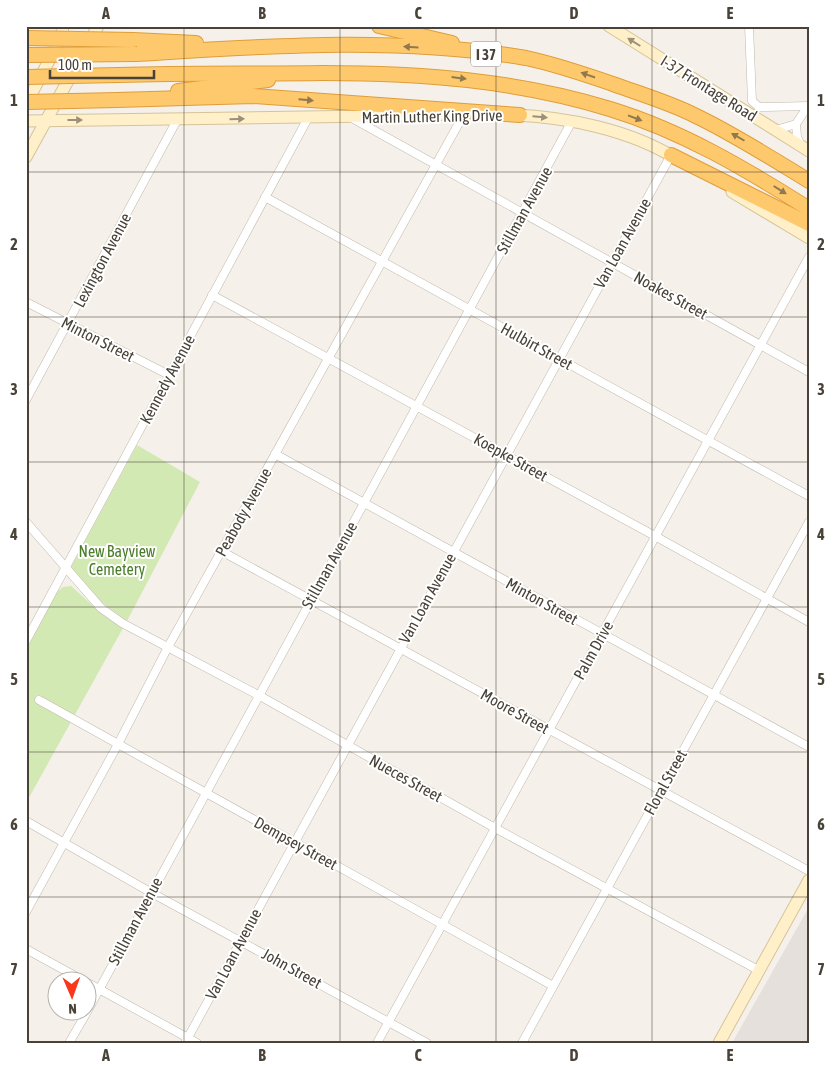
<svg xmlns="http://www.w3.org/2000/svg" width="835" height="1069" font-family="'Asap Condensed',sans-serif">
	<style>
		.industrial { fill: #e5e0db }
		.green { fill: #d2e9b3 }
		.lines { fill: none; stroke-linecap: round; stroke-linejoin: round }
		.street-casing { stroke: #c1b9ac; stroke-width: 9 }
		.secondary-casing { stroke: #d5c49a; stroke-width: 13 }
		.highway-casing { stroke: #df9d3a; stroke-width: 16 }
		.street { stroke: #fff; stroke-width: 8 }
		.secondary { stroke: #fff0ca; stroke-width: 11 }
		.highway { stroke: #fec96c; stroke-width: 14 }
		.highway-bridge-casing { stroke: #df9d3a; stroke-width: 16; stroke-linecap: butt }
		.highway-bridge { stroke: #fec96c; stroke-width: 14 }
		.oneway { fill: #9b907a }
		.oneway2 { fill: #91784d }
		.grid { fill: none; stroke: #494238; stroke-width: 1; stroke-opacity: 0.55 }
		.labels { text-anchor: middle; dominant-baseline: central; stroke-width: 4; stroke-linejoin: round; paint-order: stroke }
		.shield { fill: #fff; stroke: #807b74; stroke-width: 1 }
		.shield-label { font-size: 15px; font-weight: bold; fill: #494238 }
		.street-label { font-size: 16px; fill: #494238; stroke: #fff }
		.park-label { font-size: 16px; fill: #4b7c2a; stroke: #fff }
		.neatline { fill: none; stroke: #494238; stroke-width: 2 }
		.grid-label { font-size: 16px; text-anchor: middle; font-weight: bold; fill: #494238 }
	</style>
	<rect width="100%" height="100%" fill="#f5f1ea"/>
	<path class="industrial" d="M809 907V1043H732Z"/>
	<g class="green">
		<path d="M137 445 200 482 127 621 97 599 71 567Z"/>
		<path d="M71 586 102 614 123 628 26 803V650L57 592 63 587Z"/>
	</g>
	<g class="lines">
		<g class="street-casing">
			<g id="street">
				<path d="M749 26 752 101 759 107H765L809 106"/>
				<path d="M350 117 809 372"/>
				<path d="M796 124 797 137 801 145"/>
				<path d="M776 130 796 124 808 106"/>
				<path d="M265 197 809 496"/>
				<path d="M212 295 655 536 809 622"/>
				<path d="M26 302 169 375"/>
				<path d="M26 400 177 120"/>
				<path d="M275 454 809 747"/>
				<path d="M26 522 101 608 122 623 260 696 495 828 760 971"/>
				<path d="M221 551 809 871"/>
				<path d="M26 641 308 118"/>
				<path d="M39 700 553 986"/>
				<path d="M26 821 150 892 427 1043"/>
				<path d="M26 912 117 746 168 647 464 114"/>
				<path d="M26 949 86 982"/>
				<path d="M88 983 197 1043"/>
				<path d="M88 1010 572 121"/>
				<path d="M69 1043 87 1012"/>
				<path d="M185 1043 671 155"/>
				<path d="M377 1043 809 257"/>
				<path d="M522 1043 809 522"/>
			</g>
		</g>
		<g class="secondary-casing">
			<g id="secondary">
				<path d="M609 26 809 151"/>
				<path d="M26 104 61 38 63 26"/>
				<path d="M513 115C568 117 630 130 677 159"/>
				<path d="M26 121 439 115"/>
				<path d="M26 157 98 26"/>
				<path d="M732 192 809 238"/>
				<path d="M719 1043 809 880"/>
			</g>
		</g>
		<g class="highway-casing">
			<g id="highway">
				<path d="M379 26 452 43"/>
				<path d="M133 40 196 43"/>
				<path d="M137 54C266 46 398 36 526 58 555 64 584 74 613 84 640 94 668 102 694 115 734 134 771 158 809 181"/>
				<path d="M118 75C187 73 254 74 323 73 420 73 516 80 610 109 682 131 746 169 809 209"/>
				<path d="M178 91 268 80"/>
				<path d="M117 100 253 96 520 115"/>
				<path d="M671 155 809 224"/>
			</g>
		</g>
		<use href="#street" class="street"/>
		<use href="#secondary" class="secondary"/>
		<use href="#highway" class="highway"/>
		<g class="highway-bridge-casing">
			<g id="highway-bridge">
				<path d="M26 38 133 40"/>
				<path d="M26 55 137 54"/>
				<path d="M26 77 118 75"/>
				<path d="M26 102 117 100"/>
			</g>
		</g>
		<use href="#highway-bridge" class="highway-bridge"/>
	</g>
	<defs><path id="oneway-solid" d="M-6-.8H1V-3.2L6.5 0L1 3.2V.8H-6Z" transform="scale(1.25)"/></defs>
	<g class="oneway">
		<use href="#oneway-solid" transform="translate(634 42) rotate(-148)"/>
		<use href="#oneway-solid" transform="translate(540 117) rotate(5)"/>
		<use href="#oneway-solid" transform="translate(237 119) rotate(-1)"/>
		<use href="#oneway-solid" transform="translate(75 120)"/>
	</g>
	<g class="oneway2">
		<use href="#oneway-solid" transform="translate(411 47) rotate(-177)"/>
		<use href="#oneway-solid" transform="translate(588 75) rotate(-161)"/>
		<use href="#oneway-solid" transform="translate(459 78) rotate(7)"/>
		<use href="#oneway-solid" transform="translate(306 100) rotate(5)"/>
		<use href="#oneway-solid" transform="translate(635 118) rotate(21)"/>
		<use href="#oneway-solid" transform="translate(738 137) rotate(-150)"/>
		<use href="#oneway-solid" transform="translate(780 190) rotate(32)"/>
	</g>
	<path class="grid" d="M184 26V1043M340 26V1043M496 26V1043M652 26V1043M26 172H809M26 317H809M26 462H809M26 607H809M26 752H809M26 897H809"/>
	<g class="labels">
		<rect class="shield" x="471" y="41.5" width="30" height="25" rx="4"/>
		<g class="shield-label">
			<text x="486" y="54">I 37</text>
		</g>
		<g class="street-label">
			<text transform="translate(709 88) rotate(32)">I-37 Frontage Road</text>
			<text transform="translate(432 116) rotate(-1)">Martin Luther King Drive</text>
			<text transform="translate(524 210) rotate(-61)">Stillman Avenue</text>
			<text transform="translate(622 243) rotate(-61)">Van Loan Avenue</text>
			<text transform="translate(102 260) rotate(-62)">Lexington Avenue</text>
			<text transform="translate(671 295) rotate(29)">Noakes Street</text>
			<text transform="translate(98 339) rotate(27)">Minton Street</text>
			<text transform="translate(537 346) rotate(29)">Hulbirt Street</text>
			<text transform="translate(167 379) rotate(-62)">Kennedy Avenue</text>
			<text transform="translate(511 457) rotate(29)">Koepke Street</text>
			<text transform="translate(243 512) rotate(-61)">Peabody Avenue</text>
			<text transform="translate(329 565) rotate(-61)">Stillman Avenue</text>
			<text transform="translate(427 598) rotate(-61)">Van Loan Avenue</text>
			<text transform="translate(542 601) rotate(29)">Minton Street</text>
			<text transform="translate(593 650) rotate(-61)">Palm Drive</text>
			<text transform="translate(515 711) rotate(29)">Moore Street</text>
			<text transform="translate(406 778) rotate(29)">Nueces Street</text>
			<text transform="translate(665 782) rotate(-61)">Floral Street</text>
			<text transform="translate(296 843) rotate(29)">Dempsey Street</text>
			<text transform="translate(135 921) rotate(-62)">Stillman Avenue</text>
			<text transform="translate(233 954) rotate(-62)">Van Loan Avenue</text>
			<text transform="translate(292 968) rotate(29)">John Street</text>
		</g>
		<g class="park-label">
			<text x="117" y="551">New Bayview<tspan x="117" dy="18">Cemetery</tspan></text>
		</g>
	</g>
	<rect width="835" height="1069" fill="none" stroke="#ffffff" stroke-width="55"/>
	<g transform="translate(72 996) rotate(178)"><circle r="24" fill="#ffffff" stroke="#b6b3af"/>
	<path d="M0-4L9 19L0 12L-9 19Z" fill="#fb361b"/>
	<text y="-8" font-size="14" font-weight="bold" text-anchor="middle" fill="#494238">N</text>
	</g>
	<path d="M50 70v8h104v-8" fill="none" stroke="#494238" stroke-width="2.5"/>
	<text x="58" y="70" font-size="15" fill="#494238" stroke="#ffffff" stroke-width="4" paint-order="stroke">100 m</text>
	<rect x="28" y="28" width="780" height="1014" class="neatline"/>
	<g class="grid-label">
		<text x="106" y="19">A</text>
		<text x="262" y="19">B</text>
		<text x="418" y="19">C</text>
		<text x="574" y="19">D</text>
		<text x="730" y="19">E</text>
		<text x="14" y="106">1</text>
		<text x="821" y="106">1</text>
		<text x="14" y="250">2</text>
		<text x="821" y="250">2</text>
		<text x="14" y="395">3</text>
		<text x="821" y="395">3</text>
		<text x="14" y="540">4</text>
		<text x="821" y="540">4</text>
		<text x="14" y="685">5</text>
		<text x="821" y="685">5</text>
		<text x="14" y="830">6</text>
		<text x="821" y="830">6</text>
		<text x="14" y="975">7</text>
		<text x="821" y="975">7</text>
		<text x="106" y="1061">A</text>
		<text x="262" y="1061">B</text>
		<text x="418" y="1061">C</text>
		<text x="574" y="1061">D</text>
		<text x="730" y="1061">E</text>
	</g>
</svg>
